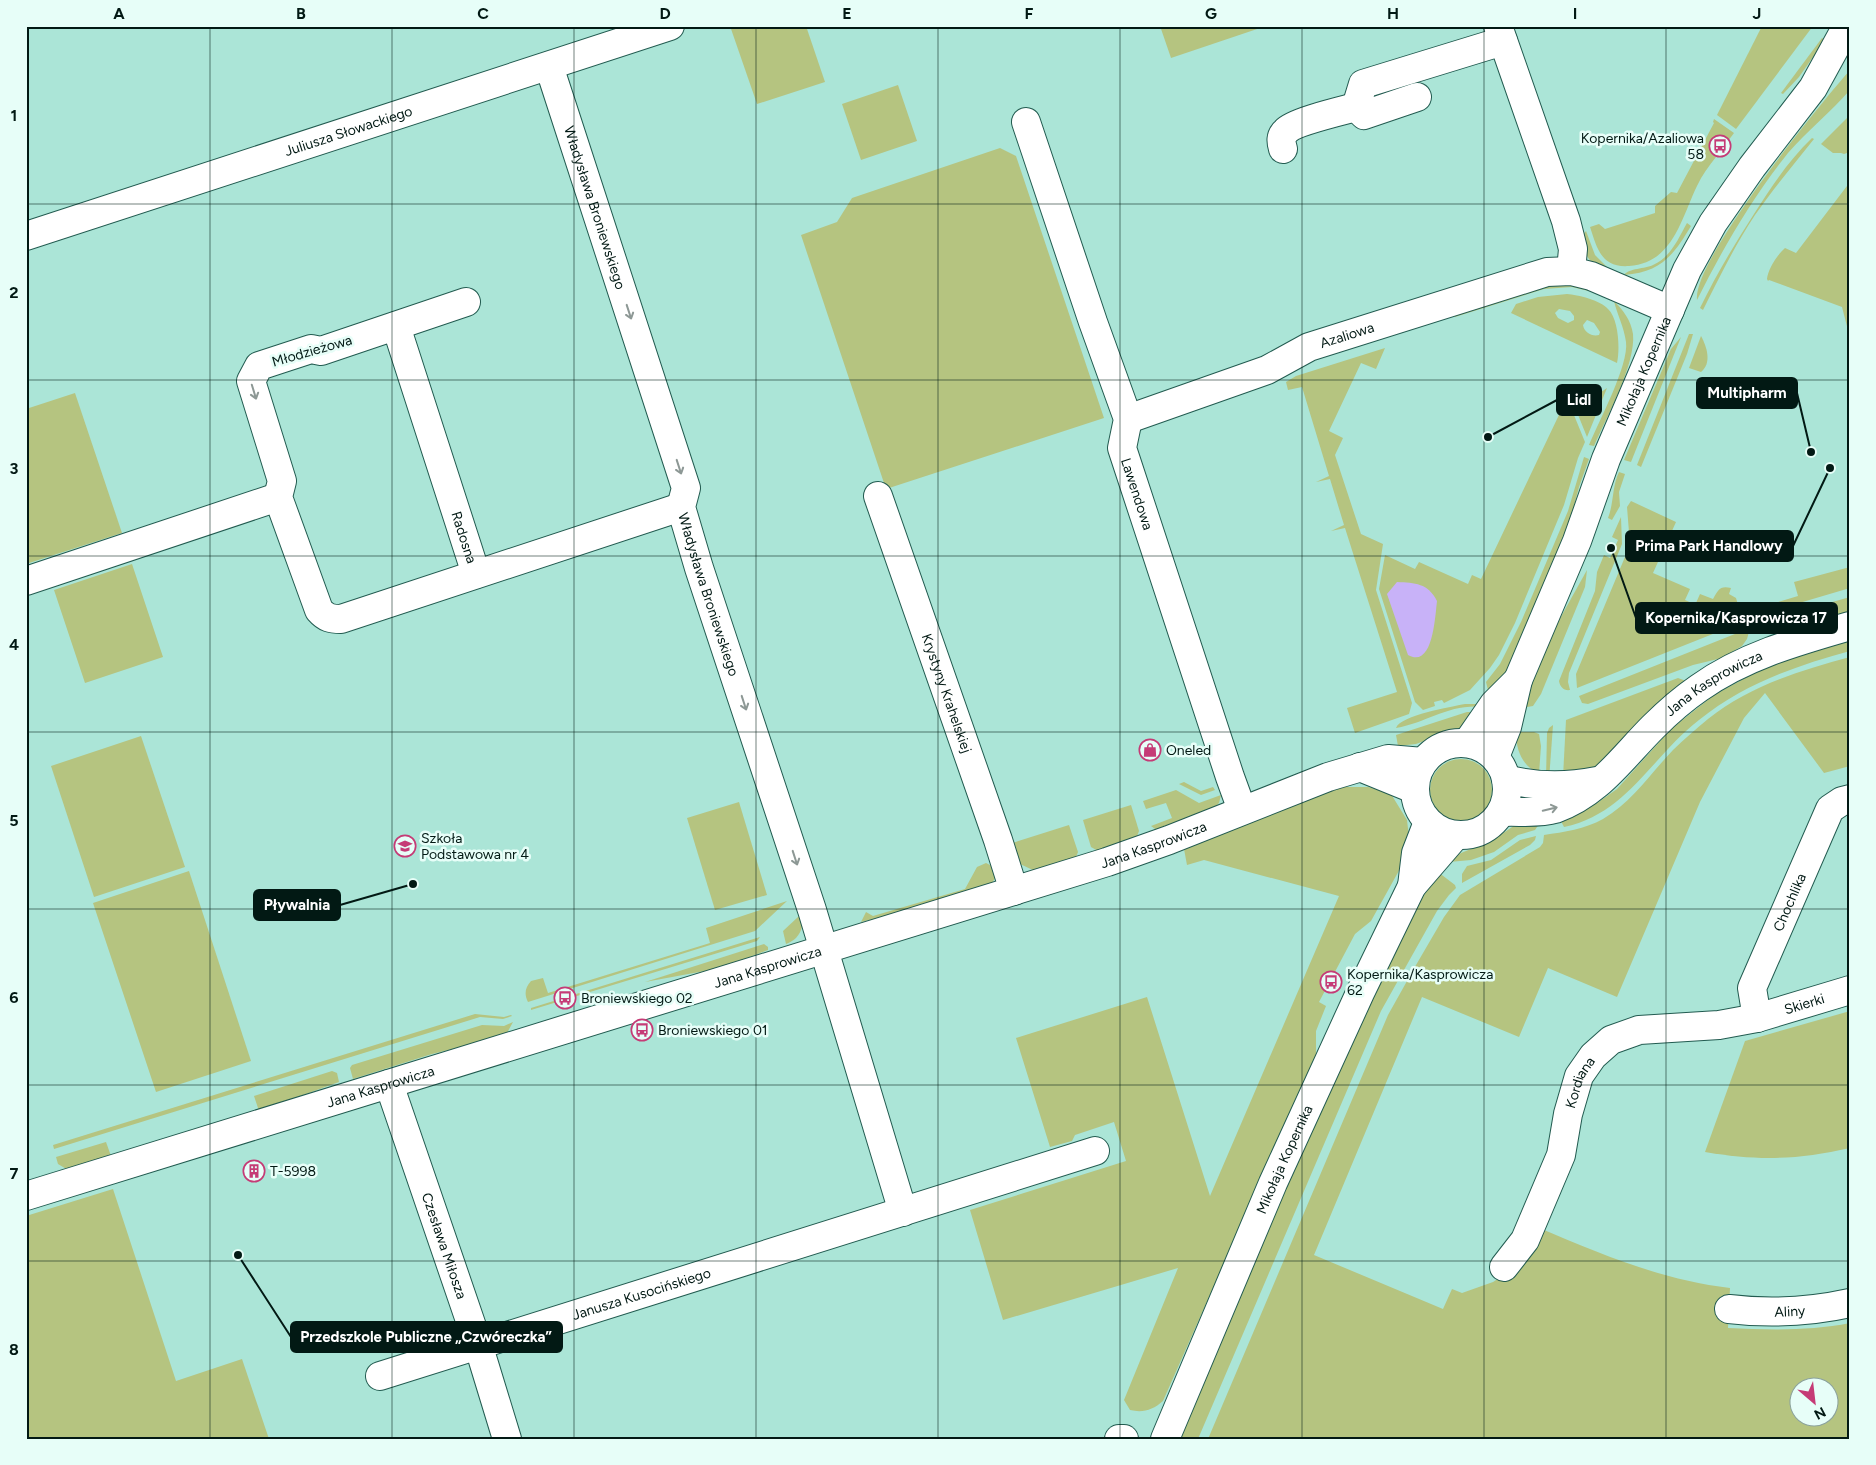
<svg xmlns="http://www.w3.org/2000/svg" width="1876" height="1465" font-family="Figtree,sans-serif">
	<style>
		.green { fill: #b5c480; fill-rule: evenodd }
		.water { fill: #c8b2f8 }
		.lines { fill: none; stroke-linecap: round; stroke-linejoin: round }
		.minor-casing { stroke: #225b50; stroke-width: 30 }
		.minor { stroke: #fff; stroke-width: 28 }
		.oneway { stroke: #8d9895 }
		.grid { fill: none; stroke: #021914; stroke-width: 1; stroke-opacity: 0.55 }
		.labels { text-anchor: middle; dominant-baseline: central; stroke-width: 5; stroke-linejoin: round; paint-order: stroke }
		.street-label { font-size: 14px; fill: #021914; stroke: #e7fef8 }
		.poi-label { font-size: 14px; fill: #021914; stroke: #e7fef8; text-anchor: start }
		.leader { fill: none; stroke: #021914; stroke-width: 2 }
		.callout-dot { fill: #021914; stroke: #e7fef8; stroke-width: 2 }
		.callout { fill: #021914; stroke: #021914; stroke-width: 2 }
		.callout-label { font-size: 15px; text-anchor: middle; font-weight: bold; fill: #fff }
		.neatline { fill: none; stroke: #021914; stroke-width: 2 }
		.grid-label { font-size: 16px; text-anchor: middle; font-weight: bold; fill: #021914 }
	</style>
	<rect width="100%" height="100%" fill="#abe5d7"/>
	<g class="green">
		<path d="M730 26H806L825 82 757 104Z"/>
		<path d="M1160 26H1266L1171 58Z"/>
		<path d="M1762 26H1813L1736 129 1717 115Z"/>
		<path d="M1822 38 1825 40 1799 77 1783 94 1781 93Z"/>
		<path d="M1850 70V90C1831 112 1807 131 1788 153 1752 198 1723 248 1697 300 1692 261 1820 104 1850 70Z"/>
		<path d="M898 85 917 141 861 160 842 104Z"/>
		<path d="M1850 115V152L1844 154 1841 153H1833L1821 144Z"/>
		<path d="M1714 119 1734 133 1728 141 1721 137 1710 152 1716 157C1709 166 1702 175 1697 186 1681 219 1673 263 1629 266 1601 268 1597 248 1590 227L1599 224 1605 229 1655 213V206L1671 192 1677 193 1714 123 1713 122Z"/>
		<path d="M1812 138 1814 139C1794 164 1773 189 1755 215 1735 245 1719 278 1703 310L1700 308C1716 275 1734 245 1754 214 1771 187 1789 160 1812 138Z"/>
		<path d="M1000 148 1016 156 1104 418 886 489 801 235 837 222 852 198Z"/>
		<path d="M1850 182V338L1842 307 1769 280 1768 281 1767 279C1768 269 1777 255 1785 248L1796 253Z"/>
		<path d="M1687 223 1691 226C1673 256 1661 272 1624 275 1629 268 1645 269 1653 265 1671 257 1678 239 1687 223Z"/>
		<path d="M1586 231 1595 255 1610 270C1587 263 1586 259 1582 236Z"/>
		<path d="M1580 284 1601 294 1572 287 1544 289 1455 317 1454 313 1536 285Z"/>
		<path d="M1567 294C1578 295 1600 300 1608 309 1619 319 1620 350 1617 363L1511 313 1516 304 1538 297ZM1559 309 1570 311 1574 316V320L1568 323 1558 318 1555 313ZM1587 320 1594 323 1600 332 1599 335C1592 337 1584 332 1583 325Z"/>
		<path d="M1614 301C1623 310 1631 320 1633 334 1636 364 1606 418 1594 446L1589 445C1599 421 1629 365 1626 342 1624 327 1617 314 1614 301Z"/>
		<path d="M1689 334H1693L1687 354 1641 467 1637 465Z"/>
		<path d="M1701 336C1707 347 1712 363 1701 372L1689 368Z"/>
		<path d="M1681 337 1631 462 1624 460 1671 349Z"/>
		<path d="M1385 348 1376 369 1361 363 1329 431 1343 438 1335 455 1361 534 1383 544 1376 590 1412 703 1409 714 1355 733 1347 708 1397 692 1345 528 1331 531 1344 525 1330 479 1316 482 1329 476 1302 387 1288 390 1286 382 1296 376Z"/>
		<path d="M1607 388 1587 437 1570 395C1585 401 1594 397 1607 388Z"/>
		<path d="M75 393 122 533 26 564V409Z"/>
		<path d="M1567 398 1585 442 1578 458 1564 505 1515 623 1499 655 1490 668 1470 690 1444 703 1442 700 1434 702 1435 706 1423 710 1415 702 1379 589 1385 555 1415 569 1419 562 1468 584 1472 575 1481 579Z"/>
		<path d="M1584 457 1589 459 1579 487 1569 525 1509 666 1494 694 1488 690 1486 682 1500 664 1521 622 1568 511Z"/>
		<path d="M1619 472 1625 474 1619 492 1620 506 1612 520 1608 518C1614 503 1612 486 1619 472Z"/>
		<path d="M1631 501 1676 522 1653 573 1690 589 1685 600 1694 604 1696 603 1700 594 1713 599C1718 590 1720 585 1731 588L1729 594 1736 598 1743 622 1577 688 1576 674 1630 545 1627 507Z"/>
		<path d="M1621 517 1622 544 1569 673 1568 682 1570 690C1564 691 1560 687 1559 681L1595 591 1597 572 1604 555 1610 558 1618 540 1612 537Z"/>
		<path d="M132 564 163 657 85 683 54 590Z"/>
		<path d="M1850 567V588L1769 612 1768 605 1798 596 1794 582Z"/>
		<path d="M1587 570 1585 587 1541 694 1533 706 1520 708 1548 640Z"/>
		<path d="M1850 597 1849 613 1848 612 1788 628 1779 625 1773 619Z"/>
		<path d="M1750 628 1747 639 1742 646 1722 658 1693 665 1588 704 1582 703 1579 696Z"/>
		<path d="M1850 640V651C1795 666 1744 684 1699 720 1652 756 1627 814 1564 827L1561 821 1597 803 1617 789 1671 729 1714 695 1762 669 1794 656Z"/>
		<path d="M1850 657V766L1824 773 1765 693 1744 718 1700 802 1617 997 1548 968 1519 1037 1422 997 1314 1255 1443 1309 1452 1289 1462 1293 1493 1282 1507 1273 1537 1227C1601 1254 1661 1280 1730 1288L1728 1328C1769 1330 1810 1331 1850 1323V1439H1208L1388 1015 1416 965 1444 917 1460 895 1540 847 1543 843 1544 835C1564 832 1585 829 1603 819 1632 802 1650 774 1673 750 1684 739 1696 729 1708 719 1749 686 1799 671 1850 657ZM1798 1388H1828V1418H1798Z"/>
		<path d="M1678 678 1686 681 1596 766 1584 772 1563 777 1566 720Z"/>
		<path d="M1465 704H1478L1485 707C1449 703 1429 722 1396 728 1401 715 1451 707 1465 704Z"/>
		<path d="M1467 712H1475L1462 727 1416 744 1398 746 1396 735Z"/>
		<path d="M1553 725 1549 780 1546 779 1547 733 1549 728Z"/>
		<path d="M1516 732H1534L1539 734 1541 746 1539 774C1522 765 1516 751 1516 732Z"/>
		<path d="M141 736 185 867 94 897 51 766Z"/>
		<circle cx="1461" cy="790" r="31"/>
		<path d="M1184 782 1201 791 1213 787 1215 790 1201 795 1179 784Z"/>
		<path d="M1340 787H1368L1391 794 1407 820 1409 837 1401 867 1371 921 1355 934 1319 1002 1326 1006 1316 1031V1055L1163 1401C1153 1410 1143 1413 1130 1410L1124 1400 1178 1268 1003 1320 970 1210 1126 1161 1114 1122 1075 1135 1072 1141 1050 1147 1016 1038 1147 997 1210 1196 1339 896 1204 860 1187 865 1184 849 1300 801Z"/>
		<path d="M1176 790 1199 803 1221 795 1219 803 1212 810 1158 831 1151 826 1172 818 1166 803 1146 809 1143 801Z"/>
		<path d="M739 802 767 895 715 910 687 818Z"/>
		<path d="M1131 805 1139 831 1136 839 1098 851 1091 847 1083 820Z"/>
		<path d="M1539 824 1535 830 1518 835 1494 852 1471 860 1449 862 1461 853 1493 840 1515 825Z"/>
		<path d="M1069 825 1078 852 1076 857 1035 871 1020 864 1009 844Z"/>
		<path d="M1536 836 1535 840 1530 845 1462 883V874L1467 866 1491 860 1520 840Z"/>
		<path d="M986 863 994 867 998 873 991 885 906 911 861 922 866 912 873 916 965 889 977 867Z"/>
		<path d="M189 871 251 1061 156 1092 93 903Z"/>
		<path d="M1438 872 1455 885 1456 888 1449 895 1437 911 1381 1011 1198 1439H1178L1331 1081 1413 913Z"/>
		<path d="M787 901 755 931 528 1002C524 994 525 988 531 981L543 978 548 993 710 943 706 928Z"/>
		<path d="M804 914C803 928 800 939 786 944L783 931 799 916Z"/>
		<path d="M760 937 757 941 531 1010V1008Z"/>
		<path d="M764 944 768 947V950L721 968 645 982Z"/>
		<path d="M1850 1011V1148C1797 1160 1758 1161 1705 1152L1745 1041Z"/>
		<path d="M475 1014 504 1017 511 1015 512 1016 503 1019 480 1017 54 1149 53 1145Z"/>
		<path d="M513 1022 507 1033 501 1037 432 1054 353 1079 350 1068 352 1065 482 1025 504 1026Z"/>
		<path d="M332 1071 337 1073 339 1082 259 1111 254 1096Z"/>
		<path d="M106 1142 111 1156 68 1170 58 1164 56 1157Z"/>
		<path d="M113 1189 176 1381 242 1359 269 1439H26V1216Z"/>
	</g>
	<path class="water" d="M1397 582C1415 583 1428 583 1437 601 1435 617 1433 669 1408 655L1387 594Z"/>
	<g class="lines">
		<g class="minor-casing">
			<g id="minor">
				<path d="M1498 26 1566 221 1573 249 1571 271"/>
				<path id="s1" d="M549 66 686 488 681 507 699 568 812 910 903 1212"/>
				<path d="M1356 107 1363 84 1503 41"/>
				<path id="s2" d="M1026 122 1093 322 1128 419 1122 448 1230 777 1242 810"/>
				<path d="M1283 149C1281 142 1280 136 1286 131 1294 122 1341 111 1356 107L1364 115 1417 97"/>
				<path id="s3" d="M26 236 670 26"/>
				<path d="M466 302 321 351 311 349 259 366 251 381 282 481 278 497 319 610C326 618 331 619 341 619L681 507"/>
				<path id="s4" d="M396 326 476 574"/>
				<path id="s5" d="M1128 419 1267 370 1309 347 1547 272 1571 271 1591 276 1670 310"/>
				<path id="s6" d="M878 496 998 840 1014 891"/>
				<path d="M26 581 278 497"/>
				<circle cx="1461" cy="789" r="46"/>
				<path d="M1467 743 1494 704 1518 680"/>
				<path id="s7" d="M1495 757 1507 727 1518 680 1577 541 1606 459 1687 270 1713 223 1752 167 1813 88 1847 26"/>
				<path d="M1360 767 1414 789"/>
				<path d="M1506 779C1536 787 1567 787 1597 781"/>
				<path id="s8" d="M1502 812C1519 811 1539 814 1555 809 1598 794 1622 758 1653 727 1667 713 1683 699 1699 688 1744 656 1798 641 1850 626"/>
				<path d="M1412 886 1416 853 1428 822"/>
				<path id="s9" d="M1757 1018 1752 988 1830 809 1842 801 1850 799"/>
				<path id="s10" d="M389 1084 478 1344 507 1439"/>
				<path id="s11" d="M26 1196 1107 862 1169 840 1328 777 1388 759 1423 762"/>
				<path id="s12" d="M1504 1267 1525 1240 1561 1155 1568 1114 1579 1076 1593 1056 1611 1040 1639 1030 1719 1025 1757 1018 1850 990"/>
				<path id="s13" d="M1729 1309C1770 1314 1809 1312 1850 1303"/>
				<path id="s14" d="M380 1376 1095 1151"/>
				<path d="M1119 1439H1124"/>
				<path id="s15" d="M1165 1439 1273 1183 1360 993 1412 886 1456 835"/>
			</g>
		</g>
		<use href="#minor" class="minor"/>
	</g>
	<defs><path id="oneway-shaft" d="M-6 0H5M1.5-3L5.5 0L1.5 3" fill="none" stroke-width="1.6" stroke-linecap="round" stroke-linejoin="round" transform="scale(1.25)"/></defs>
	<g class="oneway">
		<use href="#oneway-shaft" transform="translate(629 312) rotate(72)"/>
		<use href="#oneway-shaft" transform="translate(254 392) rotate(73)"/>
		<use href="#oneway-shaft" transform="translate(679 467) rotate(72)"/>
		<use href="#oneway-shaft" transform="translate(744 703) rotate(72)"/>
		<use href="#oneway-shaft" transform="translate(1550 809) rotate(-14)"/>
		<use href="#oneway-shaft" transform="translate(795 858) rotate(72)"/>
	</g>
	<path class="grid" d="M210 26V1439M392 26V1439M574 26V1439M756 26V1439M938 26V1439M1120 26V1439M1302 26V1439M1484 26V1439M1666 26V1439M26 204H1850M26 380H1850M26 556H1850M26 732H1850M26 909H1850M26 1085H1850M26 1261H1850"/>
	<defs>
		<g id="bus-ring" transform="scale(1.125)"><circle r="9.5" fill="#e7fef8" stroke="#c53b76" stroke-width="1.5"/><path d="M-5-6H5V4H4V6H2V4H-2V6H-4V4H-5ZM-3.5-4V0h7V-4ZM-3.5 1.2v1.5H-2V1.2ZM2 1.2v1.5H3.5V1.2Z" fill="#c53b76"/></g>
		<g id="shop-ring" transform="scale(1.125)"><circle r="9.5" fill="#e7fef8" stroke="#c53b76" stroke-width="1.5"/><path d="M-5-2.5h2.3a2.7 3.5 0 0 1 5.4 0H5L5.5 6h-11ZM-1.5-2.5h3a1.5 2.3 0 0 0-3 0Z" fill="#c53b76"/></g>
		<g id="school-ring" transform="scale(1.125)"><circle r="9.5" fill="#e7fef8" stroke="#c53b76" stroke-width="1.5"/><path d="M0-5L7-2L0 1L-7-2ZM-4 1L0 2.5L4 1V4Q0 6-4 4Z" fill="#c53b76"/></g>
		<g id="building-ring" transform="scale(1.125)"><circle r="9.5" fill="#e7fef8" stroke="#c53b76" stroke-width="1.5"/><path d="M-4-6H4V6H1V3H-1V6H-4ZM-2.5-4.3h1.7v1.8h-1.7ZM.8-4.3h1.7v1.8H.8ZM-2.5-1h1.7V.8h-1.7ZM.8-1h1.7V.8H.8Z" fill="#c53b76"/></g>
	</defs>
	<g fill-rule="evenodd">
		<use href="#bus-ring" x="1720" y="146"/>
		<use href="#shop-ring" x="1150" y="750"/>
		<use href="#school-ring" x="405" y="846"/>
		<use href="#bus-ring" x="1331" y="982"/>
		<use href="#bus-ring" x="565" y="998"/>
		<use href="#bus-ring" x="642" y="1030"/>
		<use href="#building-ring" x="254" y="1171"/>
	</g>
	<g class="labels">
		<g class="street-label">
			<text stroke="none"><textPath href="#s3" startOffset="339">Juliusza Słowackiego</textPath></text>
			<text stroke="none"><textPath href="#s1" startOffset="149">Władysława Broniewskiego</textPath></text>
			<text stroke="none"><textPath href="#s5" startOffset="235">Azaliowa</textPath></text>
			<text transform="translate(312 351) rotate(-16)">Młodzieżowa</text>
			<text stroke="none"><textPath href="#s7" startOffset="414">Mikołaja Kopernika</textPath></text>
			<text stroke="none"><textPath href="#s2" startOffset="392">Lawendowa</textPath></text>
			<text stroke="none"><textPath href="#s4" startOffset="222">Radosna</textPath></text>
			<text stroke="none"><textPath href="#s1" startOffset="555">Władysława Broniewskiego</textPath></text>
			<text stroke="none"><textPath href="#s8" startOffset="258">Jana Kasprowicza</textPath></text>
			<text stroke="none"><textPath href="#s6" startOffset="209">Krystyny Krahelskiej</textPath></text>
			<text stroke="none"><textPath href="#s11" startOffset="1181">Jana Kasprowicza</textPath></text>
			<text stroke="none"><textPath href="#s9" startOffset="124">Chochlika</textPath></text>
			<text stroke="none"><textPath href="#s11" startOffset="776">Jana Kasprowicza</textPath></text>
			<text stroke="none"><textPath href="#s12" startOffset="454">Skierki</textPath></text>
			<text stroke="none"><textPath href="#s12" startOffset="202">Kordiana</textPath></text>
			<text stroke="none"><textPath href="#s11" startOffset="371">Jana Kasprowicza</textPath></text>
			<text stroke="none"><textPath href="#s15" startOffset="304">Mikołaja Kopernika</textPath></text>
			<text stroke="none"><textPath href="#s10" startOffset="171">Czesława Miłosza</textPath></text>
			<text stroke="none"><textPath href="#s14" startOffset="274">Janusza Kusocińskiego</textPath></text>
			<text stroke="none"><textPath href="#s13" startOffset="61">Aliny</textPath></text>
		</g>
		<g class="poi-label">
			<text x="1704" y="138" text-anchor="end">Kopernika/Azaliowa<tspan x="1704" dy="16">58</tspan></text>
			<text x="1166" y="750">Oneled</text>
			<text x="421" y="838">Szkoła<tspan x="421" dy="16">Podstawowa nr 4</tspan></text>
			<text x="1347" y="974">Kopernika/Kasprowicza<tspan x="1347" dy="16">62</tspan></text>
			<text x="581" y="998">Broniewskiego 02</text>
			<text x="658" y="1030">Broniewskiego 01</text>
			<text x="270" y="1171">T-5998</text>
		</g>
	</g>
	<path class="leader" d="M1811 452L1797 393M1488 437L1557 400M1830 468L1793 546M1611 548L1636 618M413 884L340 905M238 1255L291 1337"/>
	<g class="callout-dot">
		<circle cx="1811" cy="452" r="5"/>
		<circle cx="1488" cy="437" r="5"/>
		<circle cx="1830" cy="468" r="5"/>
		<circle cx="1611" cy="548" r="5"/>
		<circle cx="413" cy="884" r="5"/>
		<circle cx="238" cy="1255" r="5"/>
	</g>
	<g class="callout">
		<rect x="1697" y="378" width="100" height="30" rx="5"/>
		<rect x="1557" y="385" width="44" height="30" rx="5"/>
		<rect x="1626" y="531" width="167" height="30" rx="5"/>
		<rect x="1636" y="603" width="201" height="30" rx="5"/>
		<rect x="254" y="890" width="86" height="30" rx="5"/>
		<rect x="291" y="1322" width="271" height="30" rx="5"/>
	</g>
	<g class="callout-label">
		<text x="1747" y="398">Multipharm</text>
		<text x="1579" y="405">Lidl</text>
		<text x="1709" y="551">Prima Park Handlowy</text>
		<text x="1736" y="623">Kopernika/Kasprowicza 17</text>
		<text x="297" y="910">Pływalnia</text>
		<text x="426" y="1342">Przedszkole Publiczne „Czwóreczka”</text>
	</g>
	<rect width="1876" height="1465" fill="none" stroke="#e7fef8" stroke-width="55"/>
	<g transform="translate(1814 1402) rotate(152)"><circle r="24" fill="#e7fef8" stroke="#8ba29d"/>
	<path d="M0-4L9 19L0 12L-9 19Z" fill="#c53b76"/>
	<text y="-8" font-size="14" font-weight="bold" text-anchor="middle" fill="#021914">N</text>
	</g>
	<rect x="28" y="28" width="1820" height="1410" class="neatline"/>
	<g class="grid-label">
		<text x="119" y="19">A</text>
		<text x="301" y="19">B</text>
		<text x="483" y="19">C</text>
		<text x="665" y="19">D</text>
		<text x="847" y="19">E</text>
		<text x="1029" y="19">F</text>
		<text x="1211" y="19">G</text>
		<text x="1393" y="19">H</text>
		<text x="1575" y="19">I</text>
		<text x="1757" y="19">J</text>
		<text x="14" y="121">1</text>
		<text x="14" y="298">2</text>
		<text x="14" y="474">3</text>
		<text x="14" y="650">4</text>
		<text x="14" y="826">5</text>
		<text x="14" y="1003">6</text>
		<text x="14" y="1179">7</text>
		<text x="14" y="1355">8</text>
	</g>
</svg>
